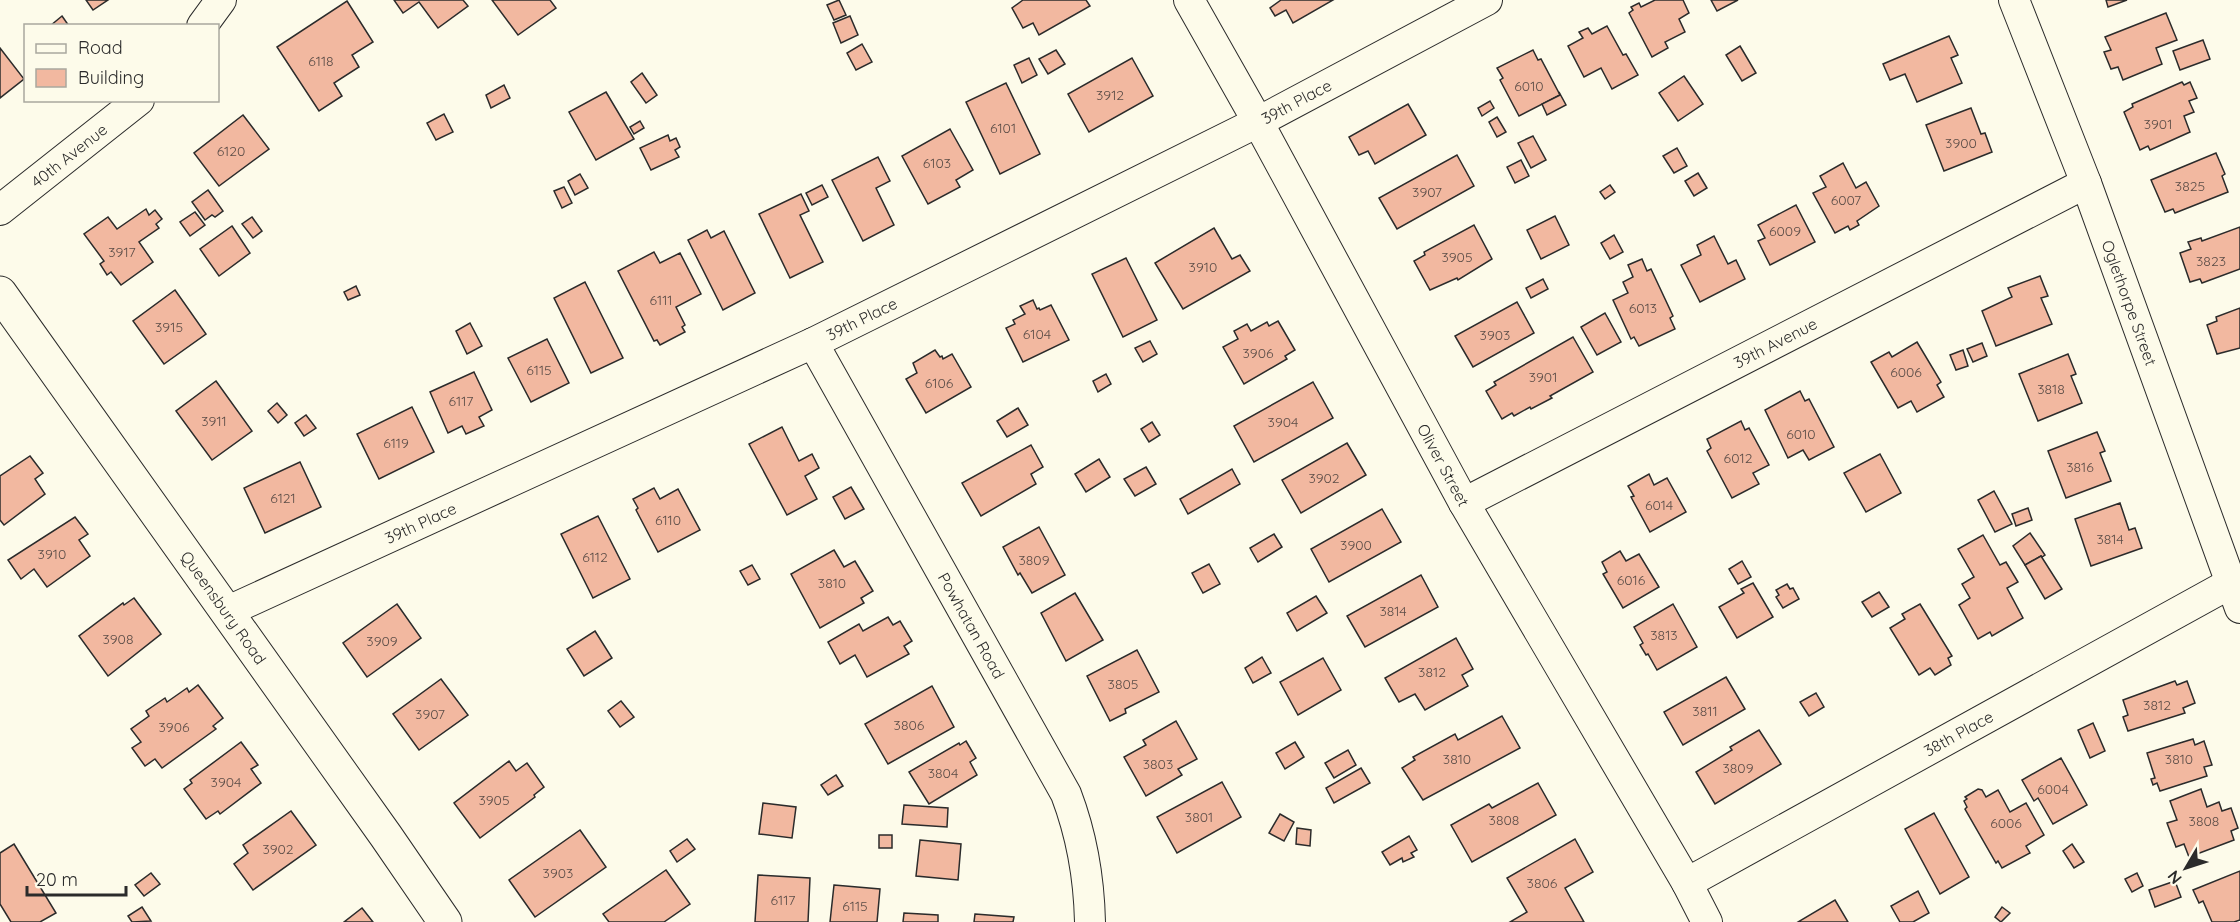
<svg xmlns="http://www.w3.org/2000/svg" width="2240" height="922" font-family="Quicksand,sans-serif">
	<style>
		.building { fill: #f2b8a0; stroke: #2b2b2b; stroke-width: 1.5 }
		.lines { fill: none; stroke-linecap: round; stroke-linejoin: round }
		.street-casing { stroke: #2b2b2b; stroke-width: 32 }
		.secondary-casing { stroke: #2b2b2b; stroke-width: 35 }
		.street { stroke: #fdfbea; stroke-width: 30 }
		.secondary { stroke: #fdfbea; stroke-width: 33 }
		.labels { text-anchor: middle; dominant-baseline: central; stroke-width: 4.5; stroke-linejoin: round; paint-order: stroke }
		.number-label { font-size: 14px; fill: #5d4e48 }
		.street-label { font-size: 16px; fill: #2b2b2b; stroke: #fdfbea }
	</style>
	<rect width="100%" height="100%" fill="#fdfbea"/>
	<g class="building">
		<path d="M86 0H108L93 10Z"/>
		<path d="M394 0H463L468 6 438 28 419 2 403 13Z"/>
		<path d="M492 0H550L556 8 518 35Z"/>
		<path d="M839 0 846 15 834 20 827 5Z"/>
		<path d="M1023 0H1086L1090 6 1039 35 1033 23 1023 28 1012 8Z"/>
		<path d="M1281 0H1333L1293 23 1286 10 1275 16 1270 8Z"/>
		<path d="M1655 0H1683L1689 13 1679 19 1685 32 1665 42 1668 48 1652 57 1629 13 1633 10 1631 7 1639 3 1641 7Z"/>
		<path d="M1711 0H1738L1717 11Z"/>
		<path d="M2106 0H2127L2108 7Z"/>
		<path d="M347 1 373 42 352 55 359 67 334 83 342 96 319 111 277 47Z"/>
		<path d="M2166 13 2177 40 2156 48 2162 64 2123 80 2118 67 2111 69 2104 52 2111 50 2105 37Z"/>
		<path d="M62 16 69 26H50Z"/>
		<path d="M850 16 858 35 841 43 833 23Z"/>
		<path d="M1607 26 1623 55 1626 54 1638 75 1612 89 1601 68 1584 77 1568 46 1583 38 1579 32 1588 28 1592 34Z"/>
		<path d="M1949 36 1958 55 1951 58 1962 83 1917 102 1905 74 1890 80 1883 64Z"/>
		<path d="M2203 40 2210 59 2180 70 2173 51Z"/>
		<path d="M862 44 872 62 856 70 847 53Z"/>
		<path d="M1740 46 1756 73 1742 81 1726 55Z"/>
		<path d="M0 48 24 79 0 98Z"/>
		<path d="M1056 50 1065 64 1048 74 1039 59Z"/>
		<path d="M1533 50 1538 60 1541 59 1560 95 1519 116 1500 80 1503 78 1497 68Z"/>
		<path d="M1029 58 1037 75 1022 83 1014 65Z"/>
		<path d="M1132 58 1153 96 1089 132 1068 94Z"/>
		<path d="M642 73 657 95 646 103 631 82Z"/>
		<path d="M1684 76 1703 104 1678 121 1659 93Z"/>
		<path d="M2182 82 2184 85 2190 82 2197 98 2189 101 2194 112 2184 116 2190 132 2150 150 2148 146 2140 150 2124 112 2133 107 2132 104Z"/>
		<path d="M1006 83 1040 154 1000 174 966 102Z"/>
		<path d="M504 85 510 98 491 108 486 95Z"/>
		<path d="M606 92 634 139 596 160 569 112Z"/>
		<path d="M1559 92 1566 105 1547 115 1542 104 1560 95Z"/>
		<path d="M1490 101 1494 108 1482 116 1478 108Z"/>
		<path d="M1408 104 1426 135 1375 164 1368 151 1359 155 1349 137Z"/>
		<path d="M1971 108 1981 134 1985 133 1992 152 1944 171 1926 125Z"/>
		<path d="M444 114 453 132 436 140 427 123Z"/>
		<path d="M243 115 269 149 219 186 194 153Z"/>
		<path d="M1497 117 1506 132 1497 137 1489 122Z"/>
		<path d="M640 121 644 128 634 134 630 127Z"/>
		<path d="M950 129 973 170 956 180 960 187 928 204 902 156Z"/>
		<path d="M668 135 670 141 676 138 680 147 675 150 679 157 651 170 640 148Z"/>
		<path d="M1533 136 1546 160 1531 168 1518 143Z"/>
		<path d="M1677 148 1687 166 1674 173 1663 156Z"/>
		<path d="M2216 153 2225 174 2222 176 2228 192 2175 213 2173 209 2165 212 2151 180Z"/>
		<path d="M1457 155 1474 186 1397 229 1379 198Z"/>
		<path d="M878 157 890 181 876 188 894 225 863 241 832 180Z"/>
		<path d="M1521 160 1529 176 1515 183 1507 167Z"/>
		<path d="M1843 163 1856 188 1866 182 1879 206 1857 221 1859 225 1850 230 1848 226 1835 233 1813 193 1826 187 1820 176Z"/>
		<path d="M1698 173 1707 188 1694 196 1685 181Z"/>
		<path d="M580 174 588 188 575 195 568 181Z"/>
		<path d="M822 185 828 197 812 205 806 193Z"/>
		<path d="M1610 185 1615 192 1605 199 1600 192Z"/>
		<path d="M564 187 572 203 562 208 554 191Z"/>
		<path d="M208 190 223 211 215 217 212 215 205 220 192 202Z"/>
		<path d="M801 194 809 211 800 215 823 262 790 278 759 214Z"/>
		<path d="M1796 205 1815 242 1770 265 1758 241 1765 238 1758 225Z"/>
		<path d="M146 209 149 215 155 210 162 219 156 224 159 228 139 242 153 262 121 285 111 272 107 275 100 264 104 261 84 234 108 217 117 229Z"/>
		<path d="M195 212 205 225 190 236 180 222Z"/>
		<path d="M1555 216 1569 245 1541 259 1527 230Z"/>
		<path d="M252 217 262 231 253 238 242 224Z"/>
		<path d="M1474 225 1492 259 1458 280 1457 278 1430 290 1414 261 1425 255 1424 252Z"/>
		<path d="M232 226 250 253 219 276 200 249Z"/>
		<path d="M2240 227V269L2202 283 2200 279 2190 282 2180 253 2191 249 2188 242 2201 238 2202 241Z"/>
		<path d="M1214 228 1232 259 1240 255 1250 271 1183 309 1155 263Z"/>
		<path d="M707 230 711 238 724 231 755 293 723 310 688 240Z"/>
		<path d="M1614 235 1623 252 1610 259 1601 243Z"/>
		<path d="M1714 236 1728 264 1736 260 1745 279 1700 302 1681 265 1701 255 1697 245Z"/>
		<path d="M654 252 660 263 680 253 701 294 676 307 685 325 682 327 685 332 660 345 657 340 654 341 618 271Z"/>
		<path d="M1126 258 1157 320 1123 337 1092 274Z"/>
		<path d="M1642 259 1647 271 1651 269 1673 316 1670 318 1675 329 1639 346 1634 337 1631 339 1613 300 1628 293 1623 282 1633 277 1628 265Z"/>
		<path d="M2040 276 2048 296 2041 298 2052 324 1996 346 1982 311 2012 297 2008 288Z"/>
		<path d="M1543 279 1548 289 1531 298 1526 288Z"/>
		<path d="M585 282 623 358 591 373 554 298Z"/>
		<path d="M356 286 360 295 348 300 344 292Z"/>
		<path d="M175 290 206 334 164 364 133 321Z"/>
		<path d="M1033 300 1037 309 1039 308 1040 310 1051 305 1069 340 1023 362 1006 328 1015 324 1013 320 1025 314 1020 306Z"/>
		<path d="M1517 302 1534 333 1473 367 1455 336Z"/>
		<path d="M2240 308V348L2217 354 2207 325 2217 321 2216 317Z"/>
		<path d="M1605 313 1621 342 1597 355 1581 327Z"/>
		<path d="M1278 321 1295 350 1285 356 1287 359 1244 384 1223 347 1238 339 1234 331 1247 324 1251 331 1267 322 1269 326Z"/>
		<path d="M470 323 482 346 467 354 456 331Z"/>
		<path d="M1573 337 1593 372 1550 396 1552 398 1531 409 1530 407 1514 416 1512 413 1502 419 1486 391 1496 385 1494 382Z"/>
		<path d="M547 339 569 383 531 402 508 358Z"/>
		<path d="M1150 341 1157 354 1143 362 1135 348Z"/>
		<path d="M1917 342 1941 382 1937 385 1944 397 1917 412 1911 401 1898 408 1871 362 1889 352 1892 357Z"/>
		<path d="M1982 343 1987 356 1973 362 1967 349Z"/>
		<path d="M935 350 940 357 942 356 943 359 952 354 971 387 926 413 906 379 917 373 913 363Z"/>
		<path d="M1963 350 1968 366 1956 370 1950 355Z"/>
		<path d="M2068 354 2076 374 2071 376 2082 403 2038 421 2019 374Z"/>
		<path d="M474 372 492 410 479 417 484 426 466 434 462 426 448 433 430 392Z"/>
		<path d="M1106 374 1111 384 1098 392 1093 381Z"/>
		<path d="M216 381 252 431 212 460 176 411Z"/>
		<path d="M1313 382 1333 418 1254 462 1234 426Z"/>
		<path d="M1800 391 1805 401 1809 399 1834 447 1809 460 1803 450 1788 458 1765 410Z"/>
		<path d="M277 403 287 415 278 423 268 411Z"/>
		<path d="M412 407 434 452 379 479 357 434Z"/>
		<path d="M1018 408 1028 425 1007 437 997 421Z"/>
		<path d="M306 415 316 428 304 436 295 423Z"/>
		<path d="M1741 421 1745 430 1749 428 1769 465 1753 473 1759 484 1732 498 1707 451 1711 448 1707 439Z"/>
		<path d="M1152 422 1160 435 1149 442 1141 429Z"/>
		<path d="M782 427 799 461 812 454 819 468 805 476 817 499 787 515 749 444Z"/>
		<path d="M2097 432 2105 451 2100 453 2111 481 2066 498 2048 451Z"/>
		<path d="M1347 443 1366 475 1301 513 1282 480Z"/>
		<path d="M1031 445 1043 467 1031 474 1036 484 981 516 962 483Z"/>
		<path d="M1880 454 1901 493 1866 512 1844 473Z"/>
		<path d="M30 456 43 473 35 479 45 494 4 525 0 520V476Z"/>
		<path d="M1099 459 1110 477 1086 492 1075 474Z"/>
		<path d="M300 462 321 507 265 533 244 488Z"/>
		<path d="M1146 467 1156 484 1135 496 1124 479Z"/>
		<path d="M1232 469 1240 484 1188 514 1180 499Z"/>
		<path d="M1649 474 1654 485 1667 478 1686 512 1650 532 1631 497 1634 496 1628 486Z"/>
		<path d="M851 487 864 509 845 519 833 497Z"/>
		<path d="M654 488 660 499 678 489 700 530 658 552 636 510 638 508 633 499Z"/>
		<path d="M1994 491 2012 524 1995 532 1978 500Z"/>
		<path d="M2120 503 2129 530 2135 528 2142 548 2091 566 2075 519Z"/>
		<path d="M2028 508 2032 520 2016 526 2012 514Z"/>
		<path d="M1382 509 1401 542 1329 582 1311 549Z"/>
		<path d="M598 516 630 579 593 598 561 534Z"/>
		<path d="M75 517 88 534 79 540 90 556 47 587 34 569 21 579 8 560Z"/>
		<path d="M1039 527 1065 575 1032 593 1020 573 1018 575 1003 547Z"/>
		<path d="M2030 533 2045 555 2042 557 2041 556 2025 565 2013 546Z"/>
		<path d="M1274 534 1282 547 1258 562 1250 548Z"/>
		<path d="M1983 535 2000 565 2006 562 2018 582 2007 588 2023 618 1992 636 1990 632 1978 639 1959 605 1970 598 1962 584 1974 577 1958 549Z"/>
		<path d="M834 550 844 567 855 561 873 591 861 598 864 603 820 628 791 574Z"/>
		<path d="M1620 551 1626 561 1639 554 1659 587 1623 608 1603 574 1607 572 1602 562Z"/>
		<path d="M2041 556 2062 589 2045 599 2025 565Z"/>
		<path d="M1742 561 1751 577 1738 584 1729 569Z"/>
		<path d="M1209 564 1220 584 1203 593 1192 573Z"/>
		<path d="M752 565 760 579 748 585 740 571Z"/>
		<path d="M1421 575 1438 607 1365 647 1347 616Z"/>
		<path d="M1753 583 1773 617 1737 638 1719 607 1744 593 1741 589Z"/>
		<path d="M1787 584 1790 589 1793 588 1799 599 1783 608 1776 597 1779 595 1776 590Z"/>
		<path d="M1879 592 1889 607 1872 617 1862 602Z"/>
		<path d="M1075 593 1103 640 1066 661 1041 613Z"/>
		<path d="M1316 596 1327 613 1297 631 1287 613Z"/>
		<path d="M134 598 161 634 108 676 79 636 123 603 124 605Z"/>
		<path d="M397 604 421 638 367 677 343 643Z"/>
		<path d="M1673 604 1697 647 1657 670 1648 654 1646 655 1640 645 1643 643 1634 627Z"/>
		<path d="M1920 604 1952 656 1948 658 1951 665 1935 675 1930 668 1919 675 1890 628 1905 619 1902 614Z"/>
		<path d="M888 617 893 625 900 621 912 641 904 646 909 654 867 677 855 655 840 664 828 642 859 624 863 631Z"/>
		<path d="M595 631 612 658 584 676 567 649Z"/>
		<path d="M1456 638 1473 669 1462 675 1468 686 1425 710 1415 694 1399 702 1385 678Z"/>
		<path d="M1137 650 1159 692 1125 709 1126 713 1110 721 1087 676Z"/>
		<path d="M1262 657 1271 673 1253 683 1245 668Z"/>
		<path d="M1323 658 1341 690 1298 715 1280 682Z"/>
		<path d="M1726 677 1745 709 1683 745 1664 712Z"/>
		<path d="M441 679 468 715 419 750 393 714Z"/>
		<path d="M2175 681 2177 685 2187 681 2195 703 2183 708 2185 713 2128 731 2123 717 2128 715 2123 700Z"/>
		<path d="M198 685 223 718 213 726 216 729 162 768 155 759 145 766 132 748 141 742 131 729 149 716 146 711 165 698 167 702 187 688 189 692Z"/>
		<path d="M932 686 954 727 888 764 865 724Z"/>
		<path d="M1816 693 1824 707 1809 716 1800 702Z"/>
		<path d="M621 701 634 717 620 727 608 711Z"/>
		<path d="M1502 716 1520 748 1423 800 1402 768 1415 760 1413 757 1455 734 1458 740Z"/>
		<path d="M1176 721 1197 759 1178 769 1182 775 1146 796 1124 757 1146 745 1143 740Z"/>
		<path d="M2093 723 2105 751 2090 758 2078 730Z"/>
		<path d="M1759 730 1781 764 1715 804 1696 772 1732 750 1730 747Z"/>
		<path d="M2193 739 2195 745 2204 741 2212 765 2204 767 2207 776 2160 791 2157 783 2153 785 2151 779 2155 778 2147 753Z"/>
		<path d="M966 741 976 758 970 762 977 775 929 804 909 772 959 743 960 745Z"/>
		<path d="M241 742 258 765 251 769 261 783 220 814 218 811 206 819 184 789 192 783 190 780Z"/>
		<path d="M1295 742 1304 757 1285 769 1276 753Z"/>
		<path d="M1348 750 1356 765 1334 778 1325 763Z"/>
		<path d="M2061 758 2087 805 2053 824 2038 798 2034 801 2022 780Z"/>
		<path d="M509 761 516 771 527 763 544 787 534 795 535 797 480 838 454 803Z"/>
		<path d="M1361 768 1370 783 1334 803 1326 788Z"/>
		<path d="M836 775 843 786 828 795 821 785Z"/>
		<path d="M1222 782 1241 817 1177 853 1157 817Z"/>
		<path d="M1538 783 1556 815 1472 862 1451 825 1489 804 1492 808Z"/>
		<path d="M1978 789 1982 790 1986 797 1998 790 2010 812 2026 803 2044 835 2026 846 2030 853 2002 868 1998 861 1996 863 1965 809 1967 807 1964 801 1967 799 1965 797Z"/>
		<path d="M2201 789 2207 807 2219 802 2222 811 2231 808 2238 828 2231 831 2234 840 2189 857 2184 844 2176 847 2167 823 2177 820 2170 801Z"/>
		<path d="M763 803 796 807 792 838 759 834Z"/>
		<path d="M904 805 948 808 947 827 902 824Z"/>
		<path d="M291 811 316 845 253 890 234 864 248 853 243 845Z"/>
		<path d="M1934 813 1969 877 1940 894 1905 829Z"/>
		<path d="M1280 814 1294 822 1284 841 1269 833Z"/>
		<path d="M1297 828 1311 830 1310 846 1296 844Z"/>
		<path d="M580 830 606 867 535 917 509 880Z"/>
		<rect x="879" y="835" width="13" height="13"/>
		<path d="M1409 836 1417 850 1411 853 1414 857 1403 862 1402 858 1390 865 1382 852Z"/>
		<path d="M687 839 695 849 677 862 670 851Z"/>
		<path d="M1575 839 1593 872 1565 888 1584 922H1510L1527 912 1507 878Z"/>
		<path d="M920 840 961 844 958 880 916 876Z"/>
		<path d="M14 844 56 913 40 922H11L0 904V853Z"/>
		<path d="M2072 844 2084 862 2074 868 2063 851Z"/>
		<path d="M666 870 690 904 664 922H609L603 914Z"/>
		<path d="M2240 871V920L2234 922H2212L2203 901 2199 903 2193 890Z"/>
		<path d="M151 873 160 884 144 896 135 885Z"/>
		<path d="M2137 873 2143 886 2132 892 2125 879Z"/>
		<path d="M758 875 810 878 808 922H755Z"/>
		<path d="M2175 881 2181 897 2155 907 2149 890Z"/>
		<path d="M834 885 880 889 877 922H830Z"/>
		<path d="M1918 891 1929 913 1913 922H1900L1891 906Z"/>
		<path d="M1835 900 1848 922H1798Z"/>
		<path d="M142 907 151 921 132 922 128 916Z"/>
		<path d="M2002 907 2010 913 2001 922 1995 917Z"/>
		<path d="M362 908 373 922H344Z"/>
		<path d="M904 913 938 915V922H903Z"/>
		<path d="M975 914 1014 917 1013 922H974Z"/>
	</g>
	<g class="lines">
		<g class="street-casing">
			<g id="street">
				<path id="s1" d="M1189 0 1258 122 1464 503 1687 883 1707 922"/>
				<path id="s2" d="M2014 0 2086 183 2240 608"/>
				<path d="M202 26 221 0"/>
				<path id="s3" d="M0 210 139 100"/>
				<path id="s4" d="M813 343 1066 794C1082 836 1089 878 1090 922"/>
				<path id="s5" d="M1464 503 2086 183"/>
				<path id="s6" d="M226 612 813 343 1258 122 1487 0"/>
				<path id="s7" d="M1687 883 2231 583"/>
			</g>
		</g>
		<g class="secondary-casing">
			<g id="secondary">
				<path id="s8" d="M0 293 386 836 445 922"/>
			</g>
		</g>
		<use href="#street" class="street"/>
		<use href="#secondary" class="secondary"/>
	</g>
	<g class="labels">
		<g class="number-label">
			<text x="321" y="61">6118</text>
			<text x="1529" y="86">6010</text>
			<text x="1110" y="95">3912</text>
			<text x="2158" y="124">3901</text>
			<text x="1003" y="128">6101</text>
			<text x="1961" y="143">3900</text>
			<text x="231" y="151">6120</text>
			<text x="937" y="163">6103</text>
			<text x="2190" y="186">3825</text>
			<text x="1427" y="192">3907</text>
			<text x="1846" y="200">6007</text>
			<text x="1785" y="231">6009</text>
			<text x="122" y="252">3917</text>
			<text x="1457" y="257">3905</text>
			<text x="2211" y="261">3823</text>
			<text x="1203" y="267">3910</text>
			<text x="661" y="300">6111</text>
			<text x="1643" y="308">6013</text>
			<text x="169" y="327">3915</text>
			<text x="1037" y="334">6104</text>
			<text x="1495" y="335">3903</text>
			<text x="1258" y="353">3906</text>
			<text x="539" y="370">6115</text>
			<text x="1906" y="372">6006</text>
			<text x="1543" y="377">3901</text>
			<text x="939" y="383">6106</text>
			<text x="2051" y="389">3818</text>
			<text x="461" y="401">6117</text>
			<text x="214" y="421">3911</text>
			<text x="1283" y="422">3904</text>
			<text x="1801" y="434">6010</text>
			<text x="396" y="443">6119</text>
			<text x="1738" y="458">6012</text>
			<text x="2080" y="467">3816</text>
			<text x="1324" y="478">3902</text>
			<text x="283" y="498">6121</text>
			<text x="1659" y="505">6014</text>
			<text x="668" y="520">6110</text>
			<text x="2110" y="539">3814</text>
			<text x="1356" y="545">3900</text>
			<text x="52" y="554">3910</text>
			<text x="595" y="557">6112</text>
			<text x="1034" y="560">3809</text>
			<text x="1631" y="580">6016</text>
			<text x="832" y="583">3810</text>
			<text x="1393" y="611">3814</text>
			<text x="1664" y="635">3813</text>
			<text x="118" y="639">3908</text>
			<text x="382" y="641">3909</text>
			<text x="1432" y="672">3812</text>
			<text x="1123" y="684">3805</text>
			<text x="2157" y="705">3812</text>
			<text x="1705" y="711">3811</text>
			<text x="430" y="714">3907</text>
			<text x="909" y="725">3806</text>
			<text x="174" y="727">3906</text>
			<text x="1457" y="759">3810</text>
			<text x="2179" y="759">3810</text>
			<text x="1158" y="764">3803</text>
			<text x="1738" y="768">3809</text>
			<text x="943" y="773">3804</text>
			<text x="226" y="782">3904</text>
			<text x="2053" y="789">6004</text>
			<text x="494" y="800">3905</text>
			<text x="1199" y="817">3801</text>
			<text x="1504" y="820">3808</text>
			<text x="2204" y="821">3808</text>
			<text x="2006" y="823">6006</text>
			<text x="278" y="849">3902</text>
			<text x="558" y="873">3903</text>
			<text x="1542" y="883">3806</text>
			<text x="783" y="900">6117</text>
			<text x="855" y="906">6115</text>
		</g>
		<g class="street-label">
			<text stroke="none"><textPath href="#s6" startOffset="1186">39th Place</textPath></text>
			<text stroke="none"><textPath href="#s3" startOffset="88">40th Avenue</textPath></text>
			<text stroke="none"><textPath href="#s2" startOffset="324">Oglethorpe Street</textPath></text>
			<text stroke="none"><textPath href="#s6" startOffset="700">39th Place</textPath></text>
			<text stroke="none"><textPath href="#s5" startOffset="350">39th Avenue</textPath></text>
			<text stroke="none"><textPath href="#s1" startOffset="530">Oliver Street</textPath></text>
			<text stroke="none"><textPath href="#s6" startOffset="214">39th Place</textPath></text>
			<text stroke="none"><textPath href="#s8" startOffset="386">Queensbury Road</textPath></text>
			<text stroke="none"><textPath href="#s4" startOffset="324">Powhatan Road</textPath></text>
			<text stroke="none"><textPath href="#s7" startOffset="310">38th Place</textPath></text>
		</g>
	</g>
	<rect x="24" y="24" width="195" height="78" fill="#fdfbea" stroke="#a9a89e" stroke-width="1.5"/>
	<rect x="36" y="44" width="30" height="9" fill="#fdfbea" stroke="#a9a89e" stroke-width="1.5"/>
	<text x="78" y="54" font-size="18" fill="#2b2b2b">Road</text>
	<rect x="36" y="69" width="30" height="18" fill="#f2b8a0" stroke="#a9a89e" stroke-width="1.5"/>
	<text x="78" y="84" font-size="18" fill="#2b2b2b">Building</text>
	<g transform="translate(2186 868) rotate(231)" stroke="#fdfbea" stroke-width="4.5" paint-order="stroke">
	<path d="M0-4.5L10 22L0 15L-10 22Z" fill="#2b2b2b"/>
	<text y="-9" font-size="16" font-weight="bold" text-anchor="middle" fill="#2b2b2b">N</text>
	</g>
	<path d="M27 886v9h99v-9" fill="none" stroke="#2b2b2b" stroke-width="3"/>
	<text x="36" y="886" font-size="18" fill="#2b2b2b" stroke="#fdfbea" stroke-width="4.5" paint-order="stroke">20 m</text>
</svg>
